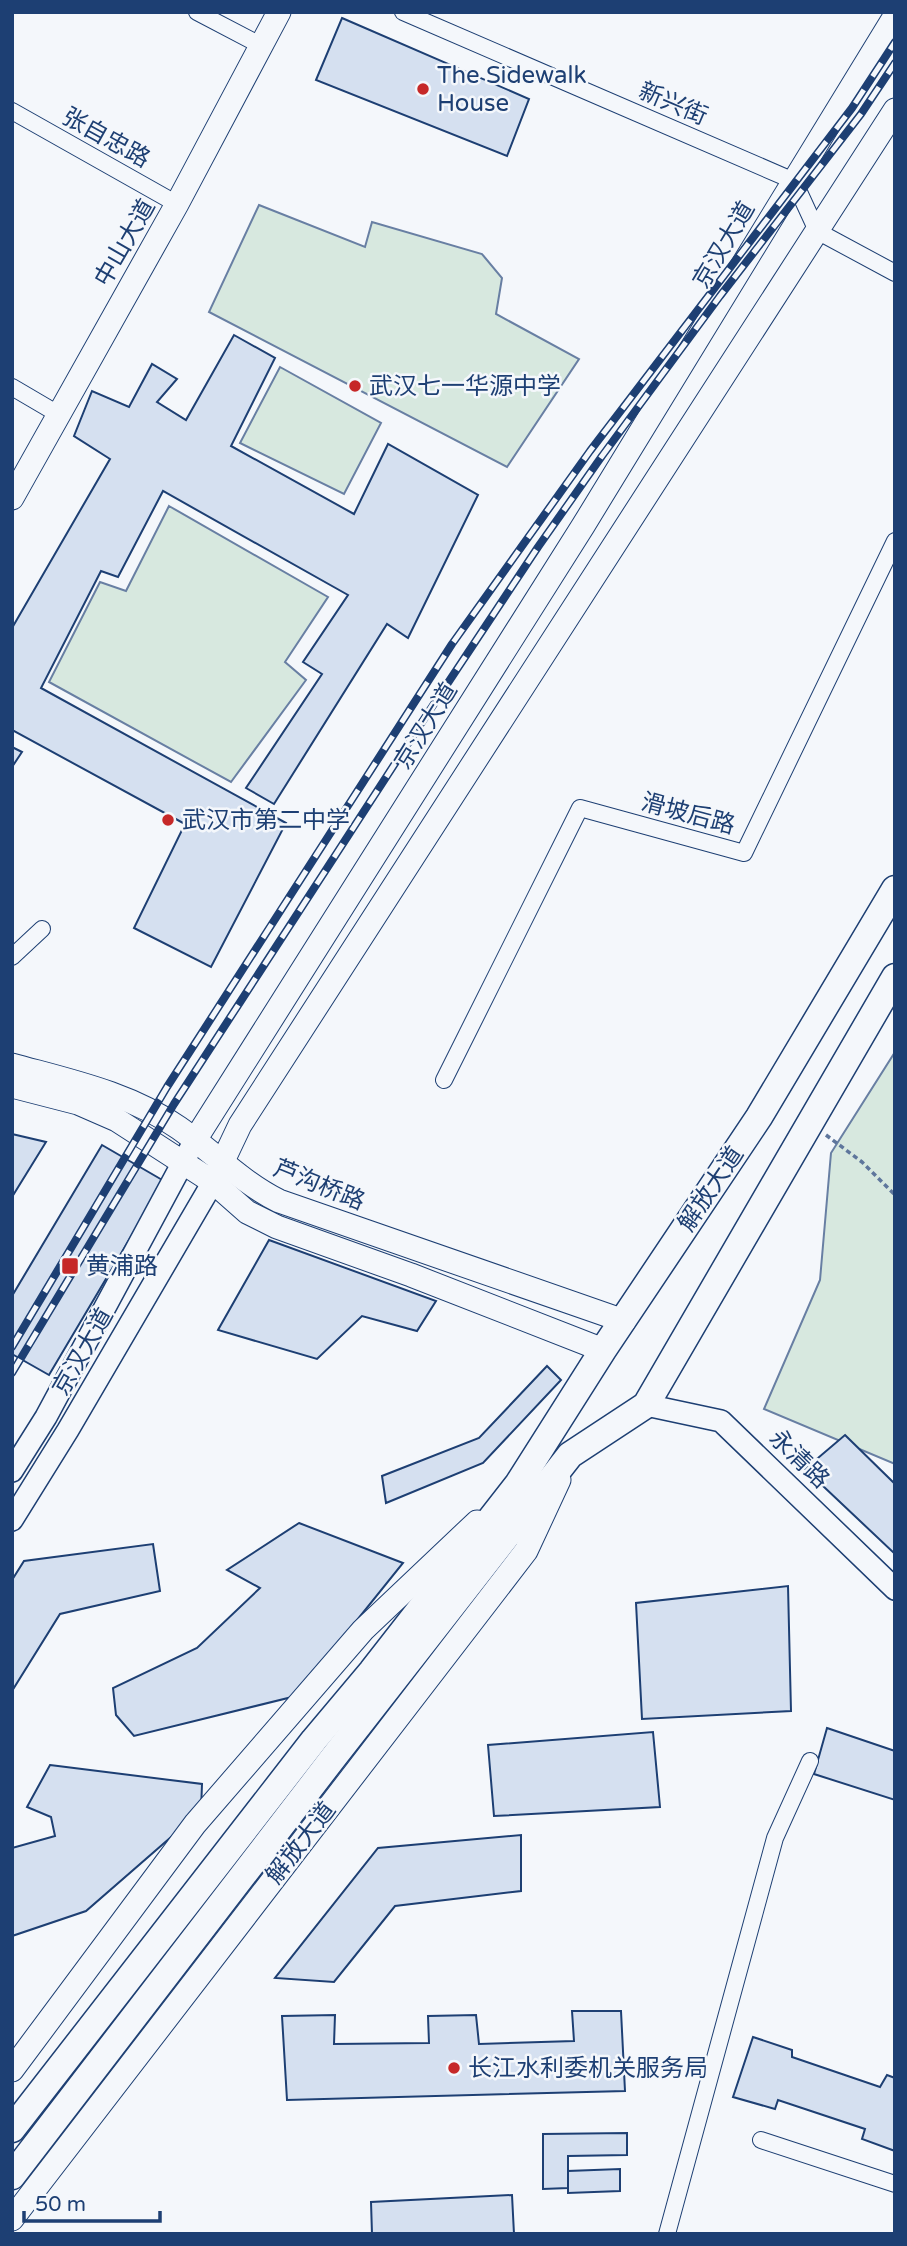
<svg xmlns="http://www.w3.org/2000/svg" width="907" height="2246" font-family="'Varela Round','Noto Sans SC',sans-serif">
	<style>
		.green { fill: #d7e8df; stroke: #687fa3; stroke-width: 2 }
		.building { fill: #d5e0f0; stroke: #1d3f73; stroke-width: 2 }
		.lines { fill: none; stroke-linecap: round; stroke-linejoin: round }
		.minor-casing { stroke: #1d3f73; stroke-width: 18 }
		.tertiary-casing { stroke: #1d3f73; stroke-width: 24 }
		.secondary-casing { stroke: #1d3f73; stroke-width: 25 }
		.primary-casing { stroke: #1d3f73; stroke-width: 29 }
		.path { stroke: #5e769c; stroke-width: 3.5; stroke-dasharray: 5 3.5; stroke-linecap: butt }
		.minor { stroke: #f4f7fb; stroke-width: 16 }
		.tertiary { stroke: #f4f7fb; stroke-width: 21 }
		.secondary { stroke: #f4f7fb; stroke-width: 23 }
		.primary { stroke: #f4f7fb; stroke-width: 26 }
		.rail-casing { stroke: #1d3f73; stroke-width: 8 }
		.rail { stroke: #f4f7fb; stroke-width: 5; stroke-dasharray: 16; stroke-linecap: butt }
		.poi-dot { fill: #c62828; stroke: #f4f7fb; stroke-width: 2.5 }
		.labels { text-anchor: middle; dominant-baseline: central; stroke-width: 5; stroke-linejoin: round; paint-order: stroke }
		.poi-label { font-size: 24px; fill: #1d3f73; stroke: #f4f7fb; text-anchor: start }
		.street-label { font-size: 24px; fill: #1d3f73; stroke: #f4f7fb }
	</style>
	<rect width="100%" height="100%" fill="#f4f7fb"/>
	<g class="green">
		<path d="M259 205 365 247 372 222 482 254 502 278 496 314 579 359 507 467 209 312Z"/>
		<path d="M280 367 381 423 344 494 240 443Z"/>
		<path d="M169 506 328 597 285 662 306 680 231 782 49 682 100 582 126 591Z"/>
		<path d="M895 1052V1464L764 1409 820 1280 831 1153Z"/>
	</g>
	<g class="building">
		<path d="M342 18 529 99 507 156 316 80Z"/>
		<path d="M234 335 275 358 231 446 354 514 388 444 478 495 408 638 387 624 274 804 246 788 322 674 303 662 348 595 163 491 118 577 101 571 41 688 286 823 211 967 134 928 185 824 12 730V628L110 459 74 436 92 391 129 407 152 364 177 379 157 402 186 420Z"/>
		<path d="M12 747 22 752 12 767Z"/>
		<path d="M12 1134 46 1142 12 1197Z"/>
		<path d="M102 1145 164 1181 49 1375 12 1354V1296Z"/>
		<path d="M269 1240 436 1301 417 1331 362 1316 317 1359 218 1330Z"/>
		<path d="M547 1366 561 1380 483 1463 386 1503 382 1476 479 1438Z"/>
		<path d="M845 1435 895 1484V1554L805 1469Z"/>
		<path d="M299 1523 403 1563 296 1696 134 1736 116 1715 113 1688 197 1648 260 1588 227 1570Z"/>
		<path d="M153 1544 160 1591 60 1614 12 1691V1580L24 1561Z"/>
		<path d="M788 1586 791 1711 642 1719 636 1603Z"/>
		<path d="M827 1728 895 1751V1800L814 1774Z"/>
		<path d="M653 1732 660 1807 494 1816 488 1745Z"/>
		<path d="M50 1765 202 1784 201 1811 86 1911 12 1936V1848L55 1836 51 1817 27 1807Z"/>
		<path d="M521 1835V1891L395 1906 334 1982 275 1978 378 1848Z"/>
		<path d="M572 2011H621L625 2091 287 2100 282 2016 335 2015 334 2044 429 2043 428 2016 476 2015 479 2044 574 2041Z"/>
		<path d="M753 2037 792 2050V2057L880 2087 887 2075 895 2078V2151L862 2139 865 2129 778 2100 775 2109 733 2097Z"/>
		<path d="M627 2133V2155L568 2156V2188L543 2189V2134Z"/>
		<path d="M620 2169V2191L568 2193V2171Z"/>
		<path d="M512 2195 514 2234H372L371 2202Z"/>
	</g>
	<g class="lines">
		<g class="minor-casing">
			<g id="minor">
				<path d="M197 12 262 46"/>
				<path d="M403 12 794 181 817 231 895 273"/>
				<path d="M12 111 177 204"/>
				<path d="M12 387 58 414"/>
				<path d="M12 957 42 929"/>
				<path d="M444 1080 580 808 744 853 895 541"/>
				<path d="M761 2140 895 2184"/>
				<path d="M667 2234 775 1838 810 1761"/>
			</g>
		</g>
		<g class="tertiary-casing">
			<g id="tertiary">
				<path d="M646 1405 721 1421 895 1589"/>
				<path d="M12 1471 46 1417 195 1140"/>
				<path d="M12 1520 68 1430 213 1182"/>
			</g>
		</g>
		<g class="secondary-casing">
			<g id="secondary">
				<path d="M12 498 177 204 279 12"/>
				<path d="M12 1065C70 1081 129 1093 179 1128 213 1152 241 1182 279 1201L624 1321"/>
				<path d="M12 1086 78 1103 117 1120 213 1182 247 1212 277 1227 411 1275 603 1350"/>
				<path d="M195 1140 583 526 895 16"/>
				<path d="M213 1182 240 1125 895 110"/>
				<path d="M12 2070 195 1824 363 1630 477 1522"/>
				<path d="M12 2219 526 1551 559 1480"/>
			</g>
		</g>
		<g class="primary-casing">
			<g id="primary">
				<path d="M12 2129 314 1740 372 1671 518 1484 603 1350 759 1117 895 889"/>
				<path d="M12 2176 333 1758 570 1455 646 1405 895 977"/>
			</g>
		</g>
		<path class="path" d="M826 1135 862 1162 895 1195"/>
		<use href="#minor" class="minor"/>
		<use href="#tertiary" class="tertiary"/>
		<use href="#secondary" class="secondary"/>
		<use href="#primary" class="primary"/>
		<g class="rail-casing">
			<g id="rail">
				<path d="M12 1347 167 1087 452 644 590 451 852 108 895 42"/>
				<path d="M12 1373 174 1104 418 728 538 547 602 456 720 296 861 114 895 63"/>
			</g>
		</g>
		<use href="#rail" class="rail"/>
	</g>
	<g class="poi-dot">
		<circle cx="423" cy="89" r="7"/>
		<circle cx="355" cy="386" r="7"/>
		<circle cx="168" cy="820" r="7"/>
		<rect x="61" y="1257" width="18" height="18" rx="3.5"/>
		<circle cx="454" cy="2068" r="7"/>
	</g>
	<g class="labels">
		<g class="poi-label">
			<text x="437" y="75">The Sidewalk<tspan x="437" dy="28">House</tspan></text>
			<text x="369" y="386">武汉七一华源中学</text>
			<text x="182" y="820">武汉市第二中学</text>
			<text x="86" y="1266">黄浦路</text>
			<text x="468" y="2068">长江水利委机关服务局</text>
		</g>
		<g class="street-label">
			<text transform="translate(673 104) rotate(23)">新兴街</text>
			<text transform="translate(106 138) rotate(29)">张自忠路</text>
			<text transform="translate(125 243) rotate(-60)">中山大道</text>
			<text transform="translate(724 245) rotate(-59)">京汉大道</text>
			<text transform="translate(426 726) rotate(-58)">京汉大道</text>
			<text transform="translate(688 814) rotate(15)">滑坡后路</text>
			<text transform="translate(319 1185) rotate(22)">芦沟桥路</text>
			<text transform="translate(711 1189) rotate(-56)">解放大道</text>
			<text transform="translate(83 1352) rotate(-60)">京汉大道</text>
			<text transform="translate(799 1459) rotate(44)">永清路</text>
			<text transform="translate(301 1843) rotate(-52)">解放大道</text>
		</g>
	</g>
	<rect width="907" height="2246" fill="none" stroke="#1d3f73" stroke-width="28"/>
	<path d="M24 2211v10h136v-10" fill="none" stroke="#1d3f73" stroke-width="3.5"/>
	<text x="35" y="2211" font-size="21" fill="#1d3f73" stroke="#f4f7fb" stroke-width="5" paint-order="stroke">50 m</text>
</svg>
